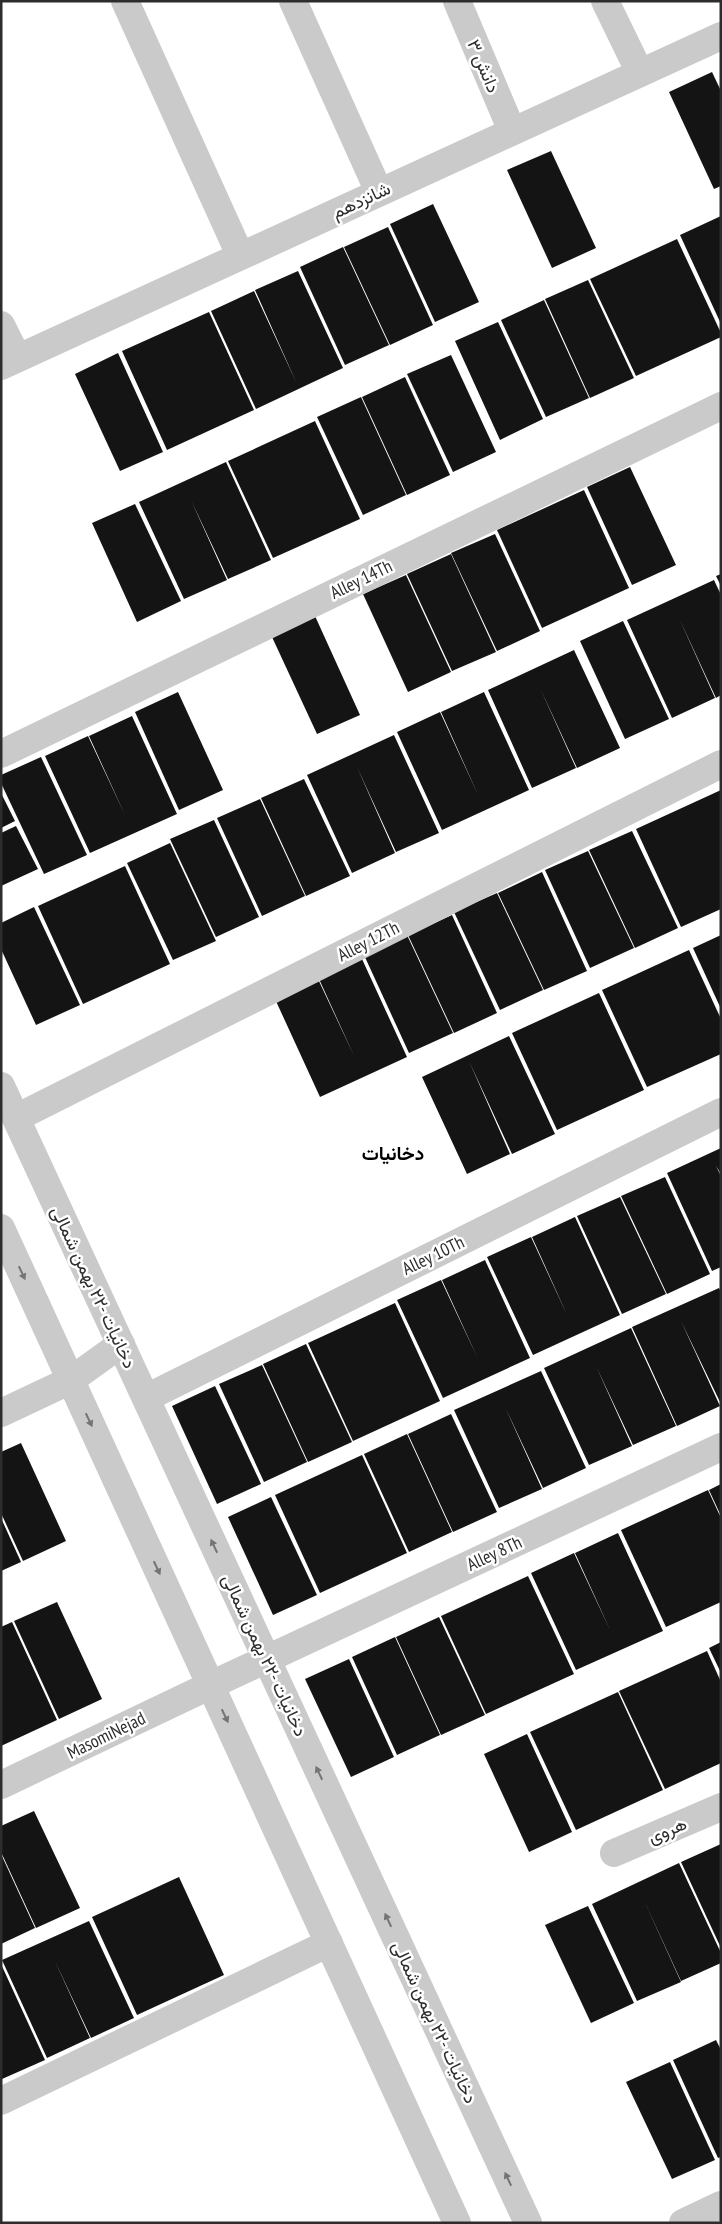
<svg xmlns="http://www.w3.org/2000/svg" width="722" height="2224" font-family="'PT Sans Narrow',Vazirmatn,sans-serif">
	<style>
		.building { fill: #141414 }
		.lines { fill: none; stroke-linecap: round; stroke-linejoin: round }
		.minor { stroke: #cacaca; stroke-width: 28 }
		.oneway { fill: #747474 }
		.labels { text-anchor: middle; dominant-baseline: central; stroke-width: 5; stroke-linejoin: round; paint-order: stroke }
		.street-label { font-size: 18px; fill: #2d2d2d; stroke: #fff }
		.neighbourhood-label { font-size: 19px; font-weight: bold; fill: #000; stroke: #fff }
	</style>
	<rect width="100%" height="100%" fill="#fff"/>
	<g class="building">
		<path d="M712 72 721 91V186L714 189 669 92Z"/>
		<path d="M551 151 596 248 552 268 507 170Z"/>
		<path d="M433 204 479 302 435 322 390 224Z"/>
		<path d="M721 216V324L680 235Z"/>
		<path d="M388 227 433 325 390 345 344 247Z"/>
		<path d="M677 239 721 333V337L636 376 590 279Z"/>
		<path d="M343 247 389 345 345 365 300 267Z"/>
		<path d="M298 271 343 368 256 409 211 311 254 291 297 384 255 290Z"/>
		<path d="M588 280 634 378 590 398 545 299Z"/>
		<path d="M544 300 589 398 546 417 501 320Z"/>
		<path d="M209 312 254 410 167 450 122 351Z"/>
		<path d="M498 322 543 419 500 440 455 341Z"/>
		<path d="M118 353 163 452 120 471 75 374Z"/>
		<path d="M451 355 496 452 453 472 407 374Z"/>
		<path d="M405 377 450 475 407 495 362 397Z"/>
		<path d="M361 397 406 495 363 515 317 417Z"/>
		<path d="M315 421 360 519 273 558 228 461Z"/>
		<path d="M226 462 271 560 228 579 191 500 227 580 184 599 139 502Z"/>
		<path d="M630 467 676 565 632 585 587 487Z"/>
		<path d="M584 490 629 588 542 628 497 530Z"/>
		<path d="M135 504 181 601 137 622 92 523Z"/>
		<path d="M495 534 540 631 497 651 451 553Z"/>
		<path d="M451 554 496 652 452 671 407 574Z"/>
		<path d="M721 574V586L716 576Z"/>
		<path d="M406 575 451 672 408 692 363 594Z"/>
		<path d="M714 580 721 595V695L716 698 679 618 715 698 672 718 627 620Z"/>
		<path d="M315 616 360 715 317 734 272 637Z"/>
		<path d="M623 621 669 719 625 739 580 641Z"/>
		<path d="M574 650 620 748 577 768 540 688 576 768 532 788 488 690Z"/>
		<path d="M178 692 223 790 179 810 135 712Z"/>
		<path d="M484 692 529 790 442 830 397 732 440 712 479 797 441 712Z"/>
		<path d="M132 716 177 814 90 853 45 756 88 736 125 815 89 736Z"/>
		<path d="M394 735 439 833 396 852 357 767 395 853 352 873 307 775Z"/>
		<path d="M41 757 87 855 44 874 1 783V775Z"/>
		<path d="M304 779 350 876 306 896 261 798Z"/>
		<path d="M721 790V909L681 927 636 829Z"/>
		<path d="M1 793 15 821 1 828Z"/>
		<path d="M260 799 305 896 262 916 217 818Z"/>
		<path d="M214 820 259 917 216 937 170 839Z"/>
		<path d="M16 826 38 869 1 886V833Z"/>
		<path d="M632 831 678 928 635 948 589 850Z"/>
		<path d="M170 843 216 941 173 960 127 863Z"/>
		<path d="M588 851 634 948 590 968 545 870Z"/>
		<path d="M125 866 170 964 83 1004 38 906Z"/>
		<path d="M542 872 587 971 544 990 498 893Z"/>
		<path d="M497 893 543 990 500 1010 454 912Z"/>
		<path d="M34 907 80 1005 36 1025 1 949V923Z"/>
		<path d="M452 915 497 1013 454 1033 408 935Z"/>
		<path d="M407 935 453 1033 409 1053 364 955Z"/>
		<path d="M721 935V1009L693 948Z"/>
		<path d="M689 950 721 1019V1054L647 1087 602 990Z"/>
		<path d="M362 959 407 1057 320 1097 275 999 318 979 355 1058 319 979Z"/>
		<path d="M599 993 644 1090 557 1130 512 1033Z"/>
		<path d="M509 1036 555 1134 512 1154 469 1061 510 1154 467 1174 422 1077Z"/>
		<path d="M721 1148V1174L716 1166 721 1176V1267L712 1271 667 1173Z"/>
		<path d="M665 1177 710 1274 667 1294 621 1196Z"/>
		<path d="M620 1197 666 1294 622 1314 577 1216Z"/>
		<path d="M575 1217 620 1315 533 1355 487 1257 531 1237 568 1317 532 1237Z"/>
		<path d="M485 1260 530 1358 443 1398 397 1300 441 1280 478 1359 442 1280Z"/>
		<path d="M719 1288 721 1292V1404L681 1321 720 1406 677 1426 632 1327Z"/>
		<path d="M395 1303 440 1401 353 1441 308 1343Z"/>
		<path d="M631 1328 676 1426 633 1445 596 1366 632 1446 589 1465 544 1368Z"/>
		<path d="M306 1344 352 1442 308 1462 263 1364Z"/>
		<path d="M262 1365 307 1462 264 1482 219 1384Z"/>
		<path d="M541 1371 586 1468 543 1488 506 1409 542 1489 499 1508 454 1410Z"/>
		<path d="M215 1386 261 1484 217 1504 172 1406Z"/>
		<path d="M451 1414 497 1512 453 1532 408 1434Z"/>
		<path d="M407 1434 452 1532 409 1552 364 1454Z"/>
		<path d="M21 1443 66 1541 23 1561 1 1513V1452Z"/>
		<path d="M362 1455 407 1553 320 1593 275 1495Z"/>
		<path d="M721 1484V1516L709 1490Z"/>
		<path d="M708 1490 721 1518V1602L666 1627 621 1530Z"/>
		<path d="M271 1497 317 1595 273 1615 228 1517Z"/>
		<path d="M1 1518 21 1562 1 1571Z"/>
		<path d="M618 1533 663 1631 576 1670 531 1573 574 1553 611 1632 575 1553Z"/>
		<path d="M528 1576 574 1674 486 1714 441 1616Z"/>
		<path d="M57 1602 102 1699 59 1719 14 1621Z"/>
		<path d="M439 1617 485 1715 441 1735 396 1637Z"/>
		<path d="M12 1622 57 1720 1 1746V1627Z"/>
		<path d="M395 1637 440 1735 397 1755 352 1657Z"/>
		<path d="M721 1642V1673L709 1648Z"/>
		<path d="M707 1651 721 1682V1763L665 1789 619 1691Z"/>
		<path d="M349 1659 394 1757 351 1777 305 1679Z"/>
		<path d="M618 1692 663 1790 576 1830 530 1732Z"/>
		<path d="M527 1734 572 1832 529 1852 484 1754Z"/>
		<path d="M34 1811 80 1908 36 1928 1 1852V1826Z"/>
		<path d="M721 1844V1948L681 1862Z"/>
		<path d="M1 1854 35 1928 1 1944Z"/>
		<path d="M679 1863 721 1953V1963L681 1981 642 1896 681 1982 637 2001 592 1904Z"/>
		<path d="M179 1877 224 1975 137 2015 92 1917Z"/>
		<path d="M588 1906 634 2003 591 2023 545 1925Z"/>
		<path d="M89 1921 134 2018 91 2038 54 1959 90 2038 47 2058 2 1960Z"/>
		<path d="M1 1964 45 2060 2 2079 1 2077Z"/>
		<path d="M716 2040 721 2050V2157L718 2158 673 2060Z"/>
		<path d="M670 2062 715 2160 672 2179 626 2082Z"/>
	</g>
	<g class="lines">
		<g class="minor">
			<path d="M125 1 240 255"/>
			<path d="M293 1 379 192"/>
			<path d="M457 1 512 131"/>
			<path d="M605 1 640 73"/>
			<path d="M1 325 17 357"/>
			<path d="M1 366 721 36"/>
			<path d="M1 754 721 406"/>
			<path d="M1 1086 528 2223"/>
			<path d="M16 1118 721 764"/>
			<path d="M1 1228 457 2223"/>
			<path d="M146 1398 721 1112"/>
			<path d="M1 1413 71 1380 121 1344"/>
			<path d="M1 1785 211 1685 721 1447"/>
			<path d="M614 1853 721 1807"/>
			<path d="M1 2101 329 1943"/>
			<path d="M683 2223 721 2205"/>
		</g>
	</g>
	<defs><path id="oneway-solid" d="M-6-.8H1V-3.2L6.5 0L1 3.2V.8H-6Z" transform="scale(1.25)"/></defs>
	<g class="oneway">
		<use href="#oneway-solid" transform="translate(22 1273) rotate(65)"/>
		<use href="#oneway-solid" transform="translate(89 1420) rotate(65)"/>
		<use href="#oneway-solid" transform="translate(214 1546) rotate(-115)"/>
		<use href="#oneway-solid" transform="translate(157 1568) rotate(65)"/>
		<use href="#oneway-solid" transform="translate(225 1716) rotate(65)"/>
		<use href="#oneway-solid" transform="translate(319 1773) rotate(-115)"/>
		<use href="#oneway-solid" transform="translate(388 1920) rotate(-115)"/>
		<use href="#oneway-solid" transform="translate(508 2179) rotate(-115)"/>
	</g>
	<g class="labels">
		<g class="street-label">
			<text transform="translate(484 66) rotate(67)">دانش ۳</text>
			<text transform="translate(361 200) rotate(-25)">شانزدهم</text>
			<text transform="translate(361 579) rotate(-26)">Alley 14Th</text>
			<text transform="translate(368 941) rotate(-27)">Alley 12Th</text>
			<text transform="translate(433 1255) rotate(-26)">Alley 10Th</text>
			<text transform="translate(94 1287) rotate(65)">دخانیات -۲۲ بهمن شمالی</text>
			<text transform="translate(494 1553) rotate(-25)">Alley 8Th</text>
			<text transform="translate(265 1655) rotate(65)">دخانیات -۲۲ بهمن شمالی</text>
			<text transform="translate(106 1735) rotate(-26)">MasomiNejad</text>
			<text transform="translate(667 1830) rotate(-23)">هروی</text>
			<text transform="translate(435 2022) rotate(65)">دخانیات -۲۲ بهمن شمالی</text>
		</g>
		<g class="neighbourhood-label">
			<text x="393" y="1153">دخانیات</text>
		</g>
	</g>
	<rect width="722" height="2224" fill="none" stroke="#2d2d2d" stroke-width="5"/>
</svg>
